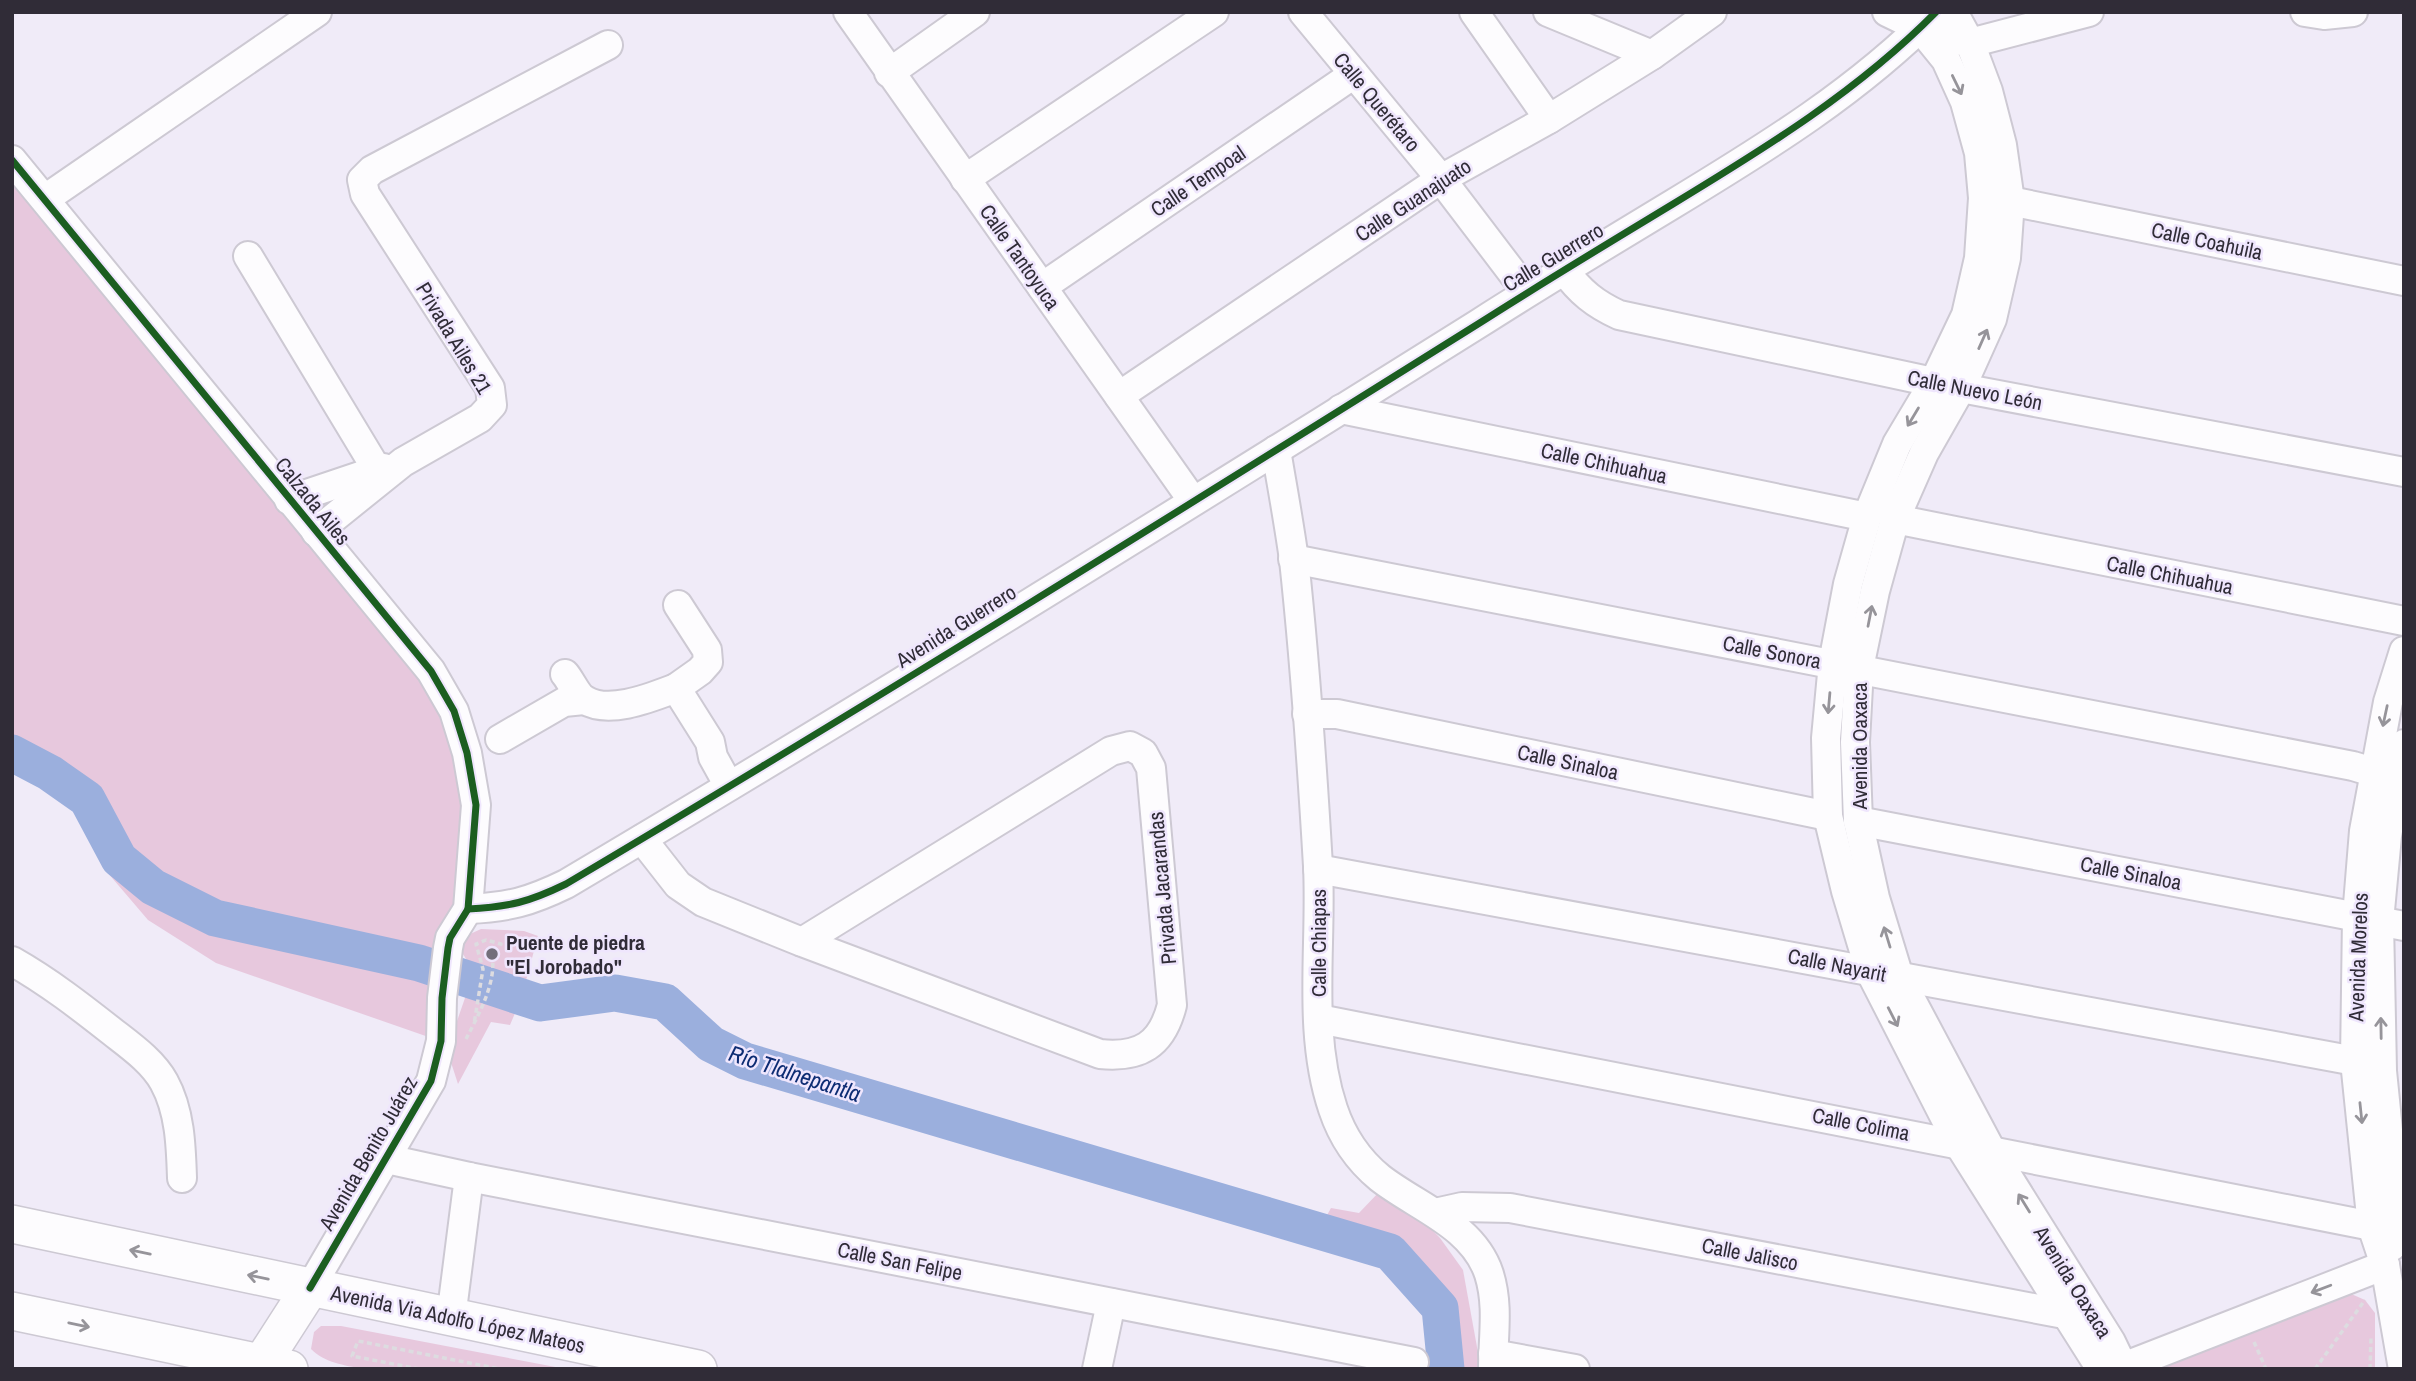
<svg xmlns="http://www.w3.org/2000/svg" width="2416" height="1381" font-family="'Archivo Narrow',sans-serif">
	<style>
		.green { fill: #e7c8dd }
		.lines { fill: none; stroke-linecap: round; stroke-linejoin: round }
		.river { stroke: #9bafdd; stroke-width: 37 }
		.minor-casing { stroke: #cdc9d3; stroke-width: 32 }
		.major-casing { stroke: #cdc9d3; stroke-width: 40 }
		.path { stroke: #dddce0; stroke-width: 3.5; stroke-dasharray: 5 3.5; stroke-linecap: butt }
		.minor { stroke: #fdfcfe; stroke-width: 28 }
		.major { stroke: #fdfcfe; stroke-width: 37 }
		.cycleway-casing { stroke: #efe6fd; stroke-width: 11 }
		.cycleway { stroke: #1b5e20; stroke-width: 7 }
		.oneway { stroke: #96949a }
		.poi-dot { fill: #736f7b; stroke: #efe6fd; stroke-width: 2.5 }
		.labels { text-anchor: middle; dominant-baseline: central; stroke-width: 5; stroke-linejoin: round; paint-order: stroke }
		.street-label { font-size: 21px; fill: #302c37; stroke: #efe6fd }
		.poi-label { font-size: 21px; font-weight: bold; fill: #302c37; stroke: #efe6fd; text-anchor: start }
		.water-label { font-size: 23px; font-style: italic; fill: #0d2c73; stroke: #efe6fd }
	</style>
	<rect width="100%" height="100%" fill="#f0ebf8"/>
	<g class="green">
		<path d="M12 166 304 521 442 712 471 806 440 1041 216 963 148 920 107 872 81 819 52 788 12 765Z"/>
		<path d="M481 929 524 931 538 936 521 999 510 1025 491 1022 458 1084 447 1050 474 972 455 941Z"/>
		<path d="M1381 1190 1401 1198 1440 1238 1463 1270 1481 1369H1457L1448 1297 1432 1277 1405 1251 1326 1217 1331 1208 1359 1213Z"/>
		<path d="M2349 1293 2365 1300 2375 1313V1369H2150Z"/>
		<path d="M321 1326H341L566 1369H363C344 1365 325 1363 311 1349L314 1332Z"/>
	</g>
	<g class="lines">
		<path class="river" d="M12 753 50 773 87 799 119 859 153 887 215 918 419 963 540 1003 615 993 665 1002 711 1044 745 1061 1390 1252 1440 1308 1446 1369"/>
		<g class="minor-casing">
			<g id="minor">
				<path d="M848 12 1193 501"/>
				<path d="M1303 12 1441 179 1527 292"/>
				<path d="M1474 12 1549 119"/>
				<path d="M1548 12 1652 55"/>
				<path d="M1887 12 1920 28 1970 43 2089 12"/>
				<path d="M1953 12 1970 43 1988 91 2002 145 2010 201 2006 258 1992 319 1961 388 1924 453 1895 519 1875 591 1859 668 1855 742 1858 821 1875 898 1899 977 1991 1150 2111 1342 2124 1369"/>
				<path d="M2305 12 2324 15 2353 12"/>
				<path d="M1920 28 1946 60 1965 102 1979 153 1983 198 1979 258 1966 315 1934 382 1897 444 1867 517 1848 584 1833 663 1826 738 1828 816 1846 891 1870 971 1958 1143 2101 1369"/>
				<path d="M889 73 975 12"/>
				<path d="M12 160 431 671 454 711 467 753 476 805 468 909 450 938 448 948 442 998 441 1041 431 1081 310 1288"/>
				<path d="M965 179 1214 12"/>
				<path d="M45 199 317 12"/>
				<path d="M2010 201 2404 281"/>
				<path d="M248 256 382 478"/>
				<path d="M1564 270C1580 292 1595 304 1619 315L1961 388 2404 472"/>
				<path d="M1042 287 1354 74"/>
				<path d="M1119 396 1441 179 1549 119 1652 55 1712 12"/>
				<path d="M1341 409 1867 517"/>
				<path d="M1276 450C1282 486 1289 523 1294 560 1305 661 1312 764 1318 866 1322 946 1307 1032 1333 1109 1342 1136 1358 1160 1380 1178 1417 1207 1473 1225 1489 1274 1499 1306 1493 1336 1493 1369"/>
				<path d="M289 500 384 468"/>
				<path d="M1895 519 2404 621"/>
				<path d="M316 532 403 462 480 418 492 405 490 388 365 194 362 180 372 170 608 45"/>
				<path d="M1293 559 2353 766 2373 772"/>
				<path d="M678 605 707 650 708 662 700 671 676 688 710 742 713 757 729 786"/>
				<path d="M565 674C571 681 577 696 585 700 609 715 652 697 676 688"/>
				<path d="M1307 714H1337L1828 816"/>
				<path d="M500 739 564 702 584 700"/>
				<path d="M1858 821 2404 926"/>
				<path d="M642 839 678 885 703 902 802 942 1100 1054C1140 1058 1162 1045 1172 1005L1151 768 1143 753 1130 746 1111 751 802 942"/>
				<path d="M1318 869 2355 1061"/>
				<path d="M468 909C509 907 529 902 566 884 873 702 1176 513 1478 324 1542 283 1607 244 1673 204 1767 147 1858 91 1936 12"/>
				<path d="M12 961C49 982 81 1007 114 1033 132 1047 153 1062 164 1082 180 1111 181 1146 182 1178"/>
				<path d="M1319 1019 2372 1226 2404 1230"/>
				<path d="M387 1159 469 1177 1414 1362"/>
				<path d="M1435 1213 1462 1207 1510 1208 2064 1314"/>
				<path d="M2392 1246 2398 1229 2382 1071 2379 921 2387 836 2404 744"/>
				<path d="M451 1318 469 1177"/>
				<path d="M1493 1354 1575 1369"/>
				<path d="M1097 1369 1111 1303"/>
				<path d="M2118 1369 2385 1265"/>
				<path d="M2403 1369 2385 1265 2372 1226 2355 1061 2357 917 2364 831 2388 702 2404 651"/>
			</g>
		</g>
		<g class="major-casing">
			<g id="major">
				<path d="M12 1224 698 1369"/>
				<path d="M12 1311 289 1369"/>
				<path d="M258 1369 310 1288"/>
			</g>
		</g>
		<g class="path">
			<path d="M466 1039C479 1014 497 982 492 954L501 944 486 940 476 944 483 969 474 1024"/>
			<path d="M2254 1342 2266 1369"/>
			<path d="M419 1369 352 1356 358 1341 500 1369"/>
			<path d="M2315 1369 2365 1300"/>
			<path d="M2370 1369 2371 1338"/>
		</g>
		<use href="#minor" class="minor"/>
		<use href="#major" class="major"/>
		<g class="cycleway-casing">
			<g id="cycleway">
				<path d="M12 160 431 671 454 711 467 753 476 805 468 909 450 938 448 948 442 998 441 1041 431 1081 310 1288"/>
				<path d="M468 909C509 907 529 902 566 884 873 702 1176 513 1478 324 1542 283 1607 244 1673 204 1767 147 1858 91 1936 12"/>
			</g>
		</g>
		<use href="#cycleway" class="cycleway"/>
	</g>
	<defs><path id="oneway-shaft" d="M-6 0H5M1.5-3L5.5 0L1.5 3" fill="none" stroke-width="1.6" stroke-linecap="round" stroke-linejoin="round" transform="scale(1.75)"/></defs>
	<g class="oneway">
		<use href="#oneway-shaft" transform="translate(1957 85) rotate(64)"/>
		<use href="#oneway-shaft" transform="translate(1983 339) rotate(-66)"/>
		<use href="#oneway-shaft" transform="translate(1913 417) rotate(121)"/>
		<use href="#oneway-shaft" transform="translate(1870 616) rotate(-79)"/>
		<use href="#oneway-shaft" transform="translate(1829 703) rotate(95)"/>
		<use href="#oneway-shaft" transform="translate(2385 716) rotate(102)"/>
		<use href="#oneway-shaft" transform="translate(1887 937) rotate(-107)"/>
		<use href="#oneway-shaft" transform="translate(1893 1017) rotate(63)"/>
		<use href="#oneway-shaft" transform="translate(2381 1028) rotate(-91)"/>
		<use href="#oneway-shaft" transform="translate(2361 1113) rotate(84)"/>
		<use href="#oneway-shaft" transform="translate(2024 1203) rotate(-122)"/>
		<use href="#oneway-shaft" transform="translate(140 1252) rotate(-168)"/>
		<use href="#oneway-shaft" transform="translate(258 1277) rotate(-168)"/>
		<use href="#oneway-shaft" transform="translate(2321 1289) rotate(159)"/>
		<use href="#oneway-shaft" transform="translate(79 1325) rotate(12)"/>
	</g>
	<circle class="poi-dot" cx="492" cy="954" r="7"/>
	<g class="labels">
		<g class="street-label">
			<text transform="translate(1377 102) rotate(50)">Calle Querétaro</text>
			<text transform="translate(1198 181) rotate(-34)">Calle Tempoal</text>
			<text transform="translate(1413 200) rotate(-33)">Calle Guanajuato</text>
			<text transform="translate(2207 241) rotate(12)">Calle Coahuila</text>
			<text transform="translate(1020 257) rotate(55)">Calle Tantoyuca</text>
			<text transform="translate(1553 257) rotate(-31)">Calle Guerrero</text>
			<text transform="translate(454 338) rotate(59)">Privada Ailes 21</text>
			<text transform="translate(1975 390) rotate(11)">Calle Nuevo León</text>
			<text transform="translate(1604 463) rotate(12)">Calle Chihuahua</text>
			<text transform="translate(313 501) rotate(51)">Calzada Ailes</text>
			<text transform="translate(2170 575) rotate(11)">Calle Chihuahua</text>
			<text transform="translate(956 626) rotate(-32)">Avenida Guerrero</text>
			<text transform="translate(1772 652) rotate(11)">Calle Sonora</text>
			<text transform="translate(1859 746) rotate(-90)">Avenida Oaxaca</text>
			<text transform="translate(1568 762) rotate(12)">Calle Sinaloa</text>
			<text transform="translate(2131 873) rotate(11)">Calle Sinaloa</text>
			<text transform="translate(1162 888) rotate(-95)">Privada Jacarandas</text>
			<text transform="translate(1318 943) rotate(-90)">Calle Chiapas</text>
			<text transform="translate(2358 957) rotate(-88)">Avenida Morelos</text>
			<text transform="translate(1837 965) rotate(11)">Calle Nayarit</text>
			<text transform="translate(1861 1124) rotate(11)">Calle Colima</text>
			<text transform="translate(368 1153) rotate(-60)">Avenida Benito Juárez</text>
			<text transform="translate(1750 1254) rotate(11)">Calle Jalisco</text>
			<text transform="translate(900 1261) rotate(11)">Calle San Felipe</text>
			<text transform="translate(2073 1282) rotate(58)">Avenida Oaxaca</text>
			<text transform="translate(458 1319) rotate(12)">Avenida Via Adolfo López Mateos</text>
		</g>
		<g class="poi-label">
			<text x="506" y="942">Puente de piedra<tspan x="506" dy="24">"El Jorobado"</tspan></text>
		</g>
		<g class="water-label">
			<text transform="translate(795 1073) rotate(18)">Río Tlalnepantla</text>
		</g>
	</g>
	<rect width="2416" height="1381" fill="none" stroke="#302c37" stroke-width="28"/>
</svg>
